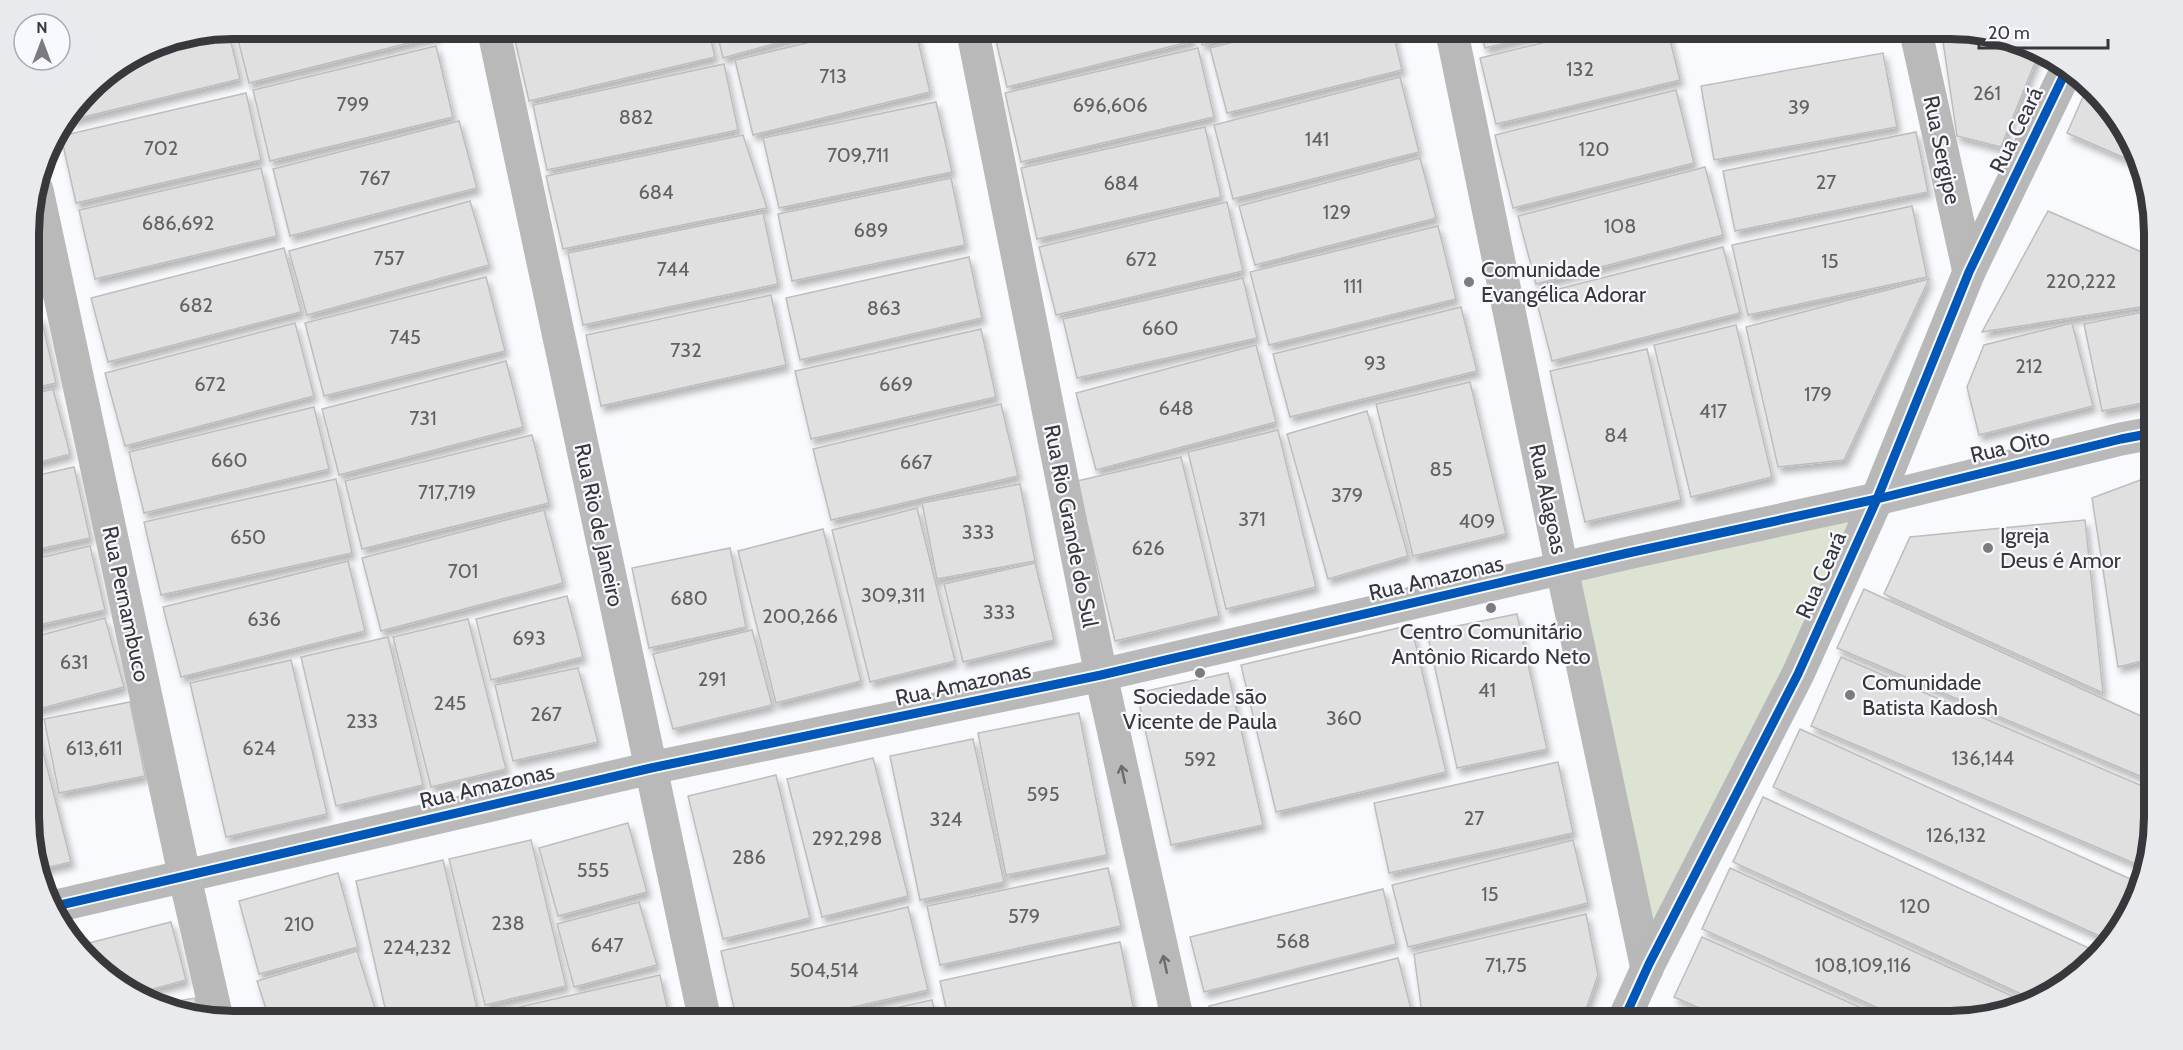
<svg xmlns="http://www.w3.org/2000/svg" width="2183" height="1050" font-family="Cabin,sans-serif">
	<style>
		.park { fill: #dce3d2 }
		.building { fill: #e1e0e0; stroke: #bebdbd; stroke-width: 1.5; filter: url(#shadow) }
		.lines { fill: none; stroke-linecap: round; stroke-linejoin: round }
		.street { stroke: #b9b9b9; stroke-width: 33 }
		.secondary { stroke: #b8b8b8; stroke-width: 33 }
		.cycleway-casing { stroke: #f8f9fe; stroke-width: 13 }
		.cycleway { stroke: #0057b8; stroke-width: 9 }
		.oneway { stroke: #6c6c6e }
		.poi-dot { fill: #7c7c80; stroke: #f8f9fe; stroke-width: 2 }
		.labels { text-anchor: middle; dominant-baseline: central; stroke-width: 4.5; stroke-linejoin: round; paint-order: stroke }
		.number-label { font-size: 20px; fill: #626265 }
		.street-label { font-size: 22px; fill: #38383c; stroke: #f8f9fe }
		.poi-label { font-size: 22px; fill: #38383c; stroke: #f8f9fe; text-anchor: start }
		.rim { fill: none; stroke: #38383c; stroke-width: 8 }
	</style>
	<defs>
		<filter id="shadow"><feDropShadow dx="3.5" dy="6" stdDeviation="3" flood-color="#0004"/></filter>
	</defs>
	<rect width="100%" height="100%" fill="#f9fafd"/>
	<path class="park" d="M1877 499 1647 969 1562 569Z"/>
	<g class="building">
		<path d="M235 28H435L437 36 249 83Z"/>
		<path d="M547 28H708L715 57 529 101 514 36Z"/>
		<path d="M716 28H830L723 58Z"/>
		<path d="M869 28H915L930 92 753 135 735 60Z"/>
		<path d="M993 28H1190L1193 41 1007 87Z"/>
		<path d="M1198 28H1264L1202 45Z"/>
		<path d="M1289 28H1392L1402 70 1227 113 1210 48Z"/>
		<path d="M1480 28H1567L1485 48Z"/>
		<path d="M1603 28H1667L1680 80 1496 124 1480 58Z"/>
		<path d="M1941 28H1950L2040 50 2001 147 1957 136Z"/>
		<path d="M228 30 240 79 67 121 98 80 155 44Z"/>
		<path d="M436 46 453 117 270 161 253 90Z"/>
		<path d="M1198 48 1214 117 1021 162 1005 93Z"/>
		<path d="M1883 53 1897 127 1714 160 1701 86Z"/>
		<path d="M724 64 738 130 547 170 533 105Z"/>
		<path d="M1400 77 1419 152 1233 199 1214 125Z"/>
		<path d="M2087 88 2112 109 2134 162 2067 133Z"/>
		<path d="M1676 90 1694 163 1513 208 1495 135Z"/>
		<path d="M246 93 261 160 76 203 61 136Z"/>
		<path d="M936 102 952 172 779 208 763 138Z"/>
		<path d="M459 121 477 188 290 236 273 169Z"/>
		<path d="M1205 127 1221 197 1037 239 1021 168Z"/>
		<path d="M1916 132 1928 192 1735 231 1723 171Z"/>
		<path d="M743 135 767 208 563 249 546 176Z"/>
		<path d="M1420 158 1436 218 1255 265 1239 206Z"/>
		<path d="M1705 167 1723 235 1536 284 1518 216Z"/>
		<path d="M261 168 277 236 95 279 79 210Z"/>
		<path d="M951 178 965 245 792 281 778 214Z"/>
		<path d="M470 201 489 265 307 315 289 251Z"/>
		<path d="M1227 202 1243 271 1056 315 1039 247Z"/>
		<path d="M1912 206 1927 277 1748 315 1732 245Z"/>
		<path d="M2048 211 2153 257V305L1982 332Z"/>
		<path d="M763 213 778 284 583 325 568 253Z"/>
		<path d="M1438 226 1456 299 1269 345 1250 272Z"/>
		<path d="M1723 247 1740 313 1552 361 1535 295Z"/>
		<path d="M284 248 301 312 108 362 91 298Z"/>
		<path d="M969 257 982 318 800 360 786 298Z"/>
		<path d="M486 277 505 351 324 396 305 323Z"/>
		<path d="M1243 278 1257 338 1077 378 1063 319Z"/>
		<path d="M1929 279 1844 460 1778 467 1746 327Z"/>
		<path d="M771 295 786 365 601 406 586 335Z"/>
		<path d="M1461 307 1477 371 1290 417 1273 354Z"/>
		<path d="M2153 310V401L2102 411 2084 324Z"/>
		<path d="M41 317 56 383 29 389V319Z"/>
		<path d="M295 323 314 396 125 446 105 373Z"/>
		<path d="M2072 323 2093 406 1979 435 1967 387 1984 345Z"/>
		<path d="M1736 325 1772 477 1691 497 1654 345Z"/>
		<path d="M981 329 996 397 811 439 795 371Z"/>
		<path d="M1256 345 1276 422 1096 470 1076 393Z"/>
		<path d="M1647 349 1681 500 1585 522 1550 371Z"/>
		<path d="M506 361 523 427 339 475 322 409Z"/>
		<path d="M1470 382 1506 534 1413 556 1376 404Z"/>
		<path d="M53 389 70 454 29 465V395Z"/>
		<path d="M1001 404 1018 476 831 520 813 449Z"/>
		<path d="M314 407 329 469 144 513 129 452Z"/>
		<path d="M1367 411 1408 556 1328 579 1287 434Z"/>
		<path d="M1278 430 1316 587 1226 609 1188 452Z"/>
		<path d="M532 435 549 503 362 549 345 481Z"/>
		<path d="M1181 457 1219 616 1115 641 1077 481Z"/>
		<path d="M74 467 90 538 30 551V477Z"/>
		<path d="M2151 476 2154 494V658L2118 667 2092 498Z"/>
		<path d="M336 479 352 553 161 595 144 522Z"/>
		<path d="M1020 484 1035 561 937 579 922 503Z"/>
		<path d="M917 508 955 661 870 682 832 530Z"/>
		<path d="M544 510 563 583 381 631 362 558Z"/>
		<path d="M2085 520 2103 693 1884 594 1910 537Z"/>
		<path d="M823 529 861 681 776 703 738 551Z"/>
		<path d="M90 546 105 610 30 627V560Z"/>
		<path d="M730 548 746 627 649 648 632 568Z"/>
		<path d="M348 561 365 631 181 677 163 607Z"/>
		<path d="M1035 563 1054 640 963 662 944 584Z"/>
		<path d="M1864 589 2154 722V782L1837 648Z"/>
		<path d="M567 596 583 657 491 680 476 619Z"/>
		<path d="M1517 614 1547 749 1457 768 1427 632Z"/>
		<path d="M105 618 124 687 30 711V638Z"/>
		<path d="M468 619 506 769 431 787 393 637Z"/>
		<path d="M1411 625 1446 772 1276 812 1241 665Z"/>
		<path d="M752 630 772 705 673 729 653 654Z"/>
		<path d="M388 637 423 785 336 806 301 657Z"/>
		<path d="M1841 657 2154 791V817L2143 867 1811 726Z"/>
		<path d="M291 660 327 814 226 837 190 683Z"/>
		<path d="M578 668 598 742 513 761 495 685Z"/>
		<path d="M1228 673 1263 825 1171 845 1137 693Z"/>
		<path d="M130 702 145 776 59 793 44 719Z"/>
		<path d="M1079 713 1107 855 1006 875 978 733Z"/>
		<path d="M35 720 71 862 41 869 30 844V721Z"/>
		<path d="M1800 729 2139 883 2134 907 2106 939 1773 787Z"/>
		<path d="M973 739 1004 882 920 900 890 756Z"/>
		<path d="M873 758 908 896 822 917 787 779Z"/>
		<path d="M1558 762 1573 833 1389 873 1374 803Z"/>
		<path d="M776 775 810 918 723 939 688 796Z"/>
		<path d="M1763 797 2095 951 2063 987 2030 998 1733 862Z"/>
		<path d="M628 823 647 892 558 916 539 848Z"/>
		<path d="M531 840 566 986 485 1005 449 859Z"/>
		<path d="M1573 840 1588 903 1408 947 1392 885Z"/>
		<path d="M443 860 478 1013 439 1021H388L356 881Z"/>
		<path d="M1108 868 1121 926 940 965 927 906Z"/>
		<path d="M1730 868 2023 1001 1963 1021H1907L1702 929Z"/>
		<path d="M338 873 358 947 259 974 239 901Z"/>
		<path d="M1383 889 1396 944 1204 992 1190 937Z"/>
		<path d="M639 902 657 965 574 987 557 924Z"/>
		<path d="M908 907 928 990 792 1021H737L721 951Z"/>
		<path d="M1586 914 1598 975 1582 1021H1423L1414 954Z"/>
		<path d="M171 922 186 980 135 994 82 951 81 945Z"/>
		<path d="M1702 937 1891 1021H1729L1674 997Z"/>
		<path d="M1120 942 1135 1016 1111 1021H949L940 981Z"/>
		<path d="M357 951 379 1021H270L257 981Z"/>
		<path d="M1398 958 1414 1021H1213L1209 1006Z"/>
		<path d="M660 975 670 1021H481L480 1016Z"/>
		<path d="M195 998 197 1013 159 1004Z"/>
		<path d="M932 1000 937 1021H834Z"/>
	</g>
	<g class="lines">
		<g class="street">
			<path d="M493 28 705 1021"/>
			<path d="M972 28 1101 675 1178 1021"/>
			<path d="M1451 28 1562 569 1647 969"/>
			<path d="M1915 28 1969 272"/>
			<path d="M37 190 185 878 217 1018"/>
			<path d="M56 906 651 768 1101 675 1628 553 1877 499 2121 439 2153 433"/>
		</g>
		<path class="secondary" d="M1623 1021 1649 964 1798 674 1877 499 1969 272 2066 71"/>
		<g class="cycleway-casing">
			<g id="cycleway">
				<path d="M56 906 651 768 1101 675 1628 553 1877 499 2121 439 2153 433"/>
				<path d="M1623 1021 1649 964 1798 674 1877 499 1969 272 2066 71"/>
			</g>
		</g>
		<use href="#cycleway" class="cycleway"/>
	</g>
	<defs><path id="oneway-shaft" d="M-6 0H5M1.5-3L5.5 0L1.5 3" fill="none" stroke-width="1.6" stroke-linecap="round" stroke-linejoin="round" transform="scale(1.5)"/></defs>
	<g class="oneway">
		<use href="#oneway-shaft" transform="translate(1123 774) rotate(-102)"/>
		<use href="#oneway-shaft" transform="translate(1165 964) rotate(-102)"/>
	</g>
	<g class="poi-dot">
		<circle cx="1469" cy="282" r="6"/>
		<circle cx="1988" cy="548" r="6"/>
		<circle cx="1491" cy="608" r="6"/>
		<circle cx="1200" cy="673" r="6"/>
		<circle cx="1850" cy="695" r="6"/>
	</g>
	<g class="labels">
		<g class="number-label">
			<text x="1580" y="69">132</text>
			<text x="833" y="76">713</text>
			<text x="1987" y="93">261</text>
			<text x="353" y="104">799</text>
			<text x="1110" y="105">696,606</text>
			<text x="1799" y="107">39</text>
			<text x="636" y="117">882</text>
			<text x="1317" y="139">141</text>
			<text x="161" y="148">702</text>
			<text x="1594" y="149">120</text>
			<text x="858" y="155">709,711</text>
			<text x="375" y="178">767</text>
			<text x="1826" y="182">27</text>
			<text x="1121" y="183">684</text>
			<text x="656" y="192">684</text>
			<text x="1337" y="212">129</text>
			<text x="178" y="223">686,692</text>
			<text x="1620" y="226">108</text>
			<text x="871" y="230">689</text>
			<text x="389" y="258">757</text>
			<text x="1141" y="259">672</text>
			<text x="1830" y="261">15</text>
			<text x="673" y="269">744</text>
			<text x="2081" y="281">220,222</text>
			<text x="1353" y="286">111</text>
			<text x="196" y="305">682</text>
			<text x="884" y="308">863</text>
			<text x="1160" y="328">660</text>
			<text x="405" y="337">745</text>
			<text x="686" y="350">732</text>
			<text x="1375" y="363">93</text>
			<text x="2029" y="366">212</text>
			<text x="210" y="384">672</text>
			<text x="896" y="384">669</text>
			<text x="1818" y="394">179</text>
			<text x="1176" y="408">648</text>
			<text x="1713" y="411">417</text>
			<text x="423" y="418">731</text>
			<text x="1616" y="435">84</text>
			<text x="229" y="460">660</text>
			<text x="916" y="462">667</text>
			<text x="1441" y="469">85</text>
			<text x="447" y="492">717,719</text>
			<text x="1347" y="495">379</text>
			<text x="1252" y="519">371</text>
			<text x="1477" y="521">409</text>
			<text x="978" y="532">333</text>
			<text x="248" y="537">650</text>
			<text x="1148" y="548">626</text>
			<text x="463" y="571">701</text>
			<text x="893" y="595">309,311</text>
			<text x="689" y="598">680</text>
			<text x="999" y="612">333</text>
			<text x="800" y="616">200,266</text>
			<text x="264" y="619">636</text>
			<text x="529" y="638">693</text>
			<text x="74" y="662">631</text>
			<text x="712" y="679">291</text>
			<text x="1487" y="690">41</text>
			<text x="450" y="703">245</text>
			<text x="546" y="714">267</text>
			<text x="1344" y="718">360</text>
			<text x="362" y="721">233</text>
			<text x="94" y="748">613,611</text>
			<text x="259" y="748">624</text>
			<text x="1983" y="758">136,144</text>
			<text x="1200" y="759">592</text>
			<text x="1043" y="794">595</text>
			<text x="1474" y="818">27</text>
			<text x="946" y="819">324</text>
			<text x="1956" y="835">126,132</text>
			<text x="847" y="838">292,298</text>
			<text x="749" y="857">286</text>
			<text x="593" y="870">555</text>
			<text x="1490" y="894">15</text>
			<text x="1915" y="906">120</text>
			<text x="1024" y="916">579</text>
			<text x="508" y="923">238</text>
			<text x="299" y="924">210</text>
			<text x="1293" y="941">568</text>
			<text x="607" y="945">647</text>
			<text x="417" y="947">224,232</text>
			<text x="1506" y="965">71,75</text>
			<text x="1863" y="965">108,109,116</text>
			<text x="824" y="970">504,514</text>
		</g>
		<g class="street-label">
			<text transform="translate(2016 130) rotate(-64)">Rua Ceará</text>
			<text transform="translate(1942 150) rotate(78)">Rua Sergipe</text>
			<text transform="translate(2010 446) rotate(-14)">Rua Oito</text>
			<text transform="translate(1548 499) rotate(78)">Rua Alagoas</text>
			<text transform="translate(599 525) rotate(78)">Rua Rio de Janeiro</text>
			<text transform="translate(1071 526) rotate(79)">Rua Rio Grande do Sul</text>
			<text transform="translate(1821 575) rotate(-66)">Rua Ceará</text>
			<text transform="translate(1436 578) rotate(-13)">Rua Amazonas</text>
			<text transform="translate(126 604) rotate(78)">Rua Pernambuco</text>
			<text transform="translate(963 684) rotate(-12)">Rua Amazonas</text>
			<text transform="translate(487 786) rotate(-13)">Rua Amazonas</text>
		</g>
		<g class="poi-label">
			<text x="1481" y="269">Comunidade<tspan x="1481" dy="25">Evangélica Adorar</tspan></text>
			<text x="2000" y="535">Igreja<tspan x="2000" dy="25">Deus é Amor</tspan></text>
			<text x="1491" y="631" text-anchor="middle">Centro Comunitário<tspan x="1491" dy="25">Antônio Ricardo Neto</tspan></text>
			<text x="1862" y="682">Comunidade<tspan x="1862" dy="25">Batista Kadosh</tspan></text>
			<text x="1200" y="696" text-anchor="middle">Sociedade são<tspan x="1200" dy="25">Vicente de Paula</tspan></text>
		</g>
	</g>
	<path d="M0 0H2183V1050H0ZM233 39H1950A194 194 0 0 1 2144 233V817A194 194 0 0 1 1950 1011H233A194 194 0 0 1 39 817V233A194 194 0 0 1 233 39Z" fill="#e9eaee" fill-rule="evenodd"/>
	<path class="rim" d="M233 39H1950A194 194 0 0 1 2144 233V817A194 194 0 0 1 1950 1011H233A194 194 0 0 1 39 817V233A194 194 0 0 1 233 39Z"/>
	<g transform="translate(42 42)"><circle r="28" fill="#f8f9fe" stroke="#abacb0" stroke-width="1.5"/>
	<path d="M0-4.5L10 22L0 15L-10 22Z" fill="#7c7c80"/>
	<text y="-9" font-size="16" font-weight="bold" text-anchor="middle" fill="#38383c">N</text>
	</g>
	<path d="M1979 39v9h129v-9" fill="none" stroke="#38383c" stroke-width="3"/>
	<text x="1988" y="39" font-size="18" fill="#38383c" stroke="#f8f9fe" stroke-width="4.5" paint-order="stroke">20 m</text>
</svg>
